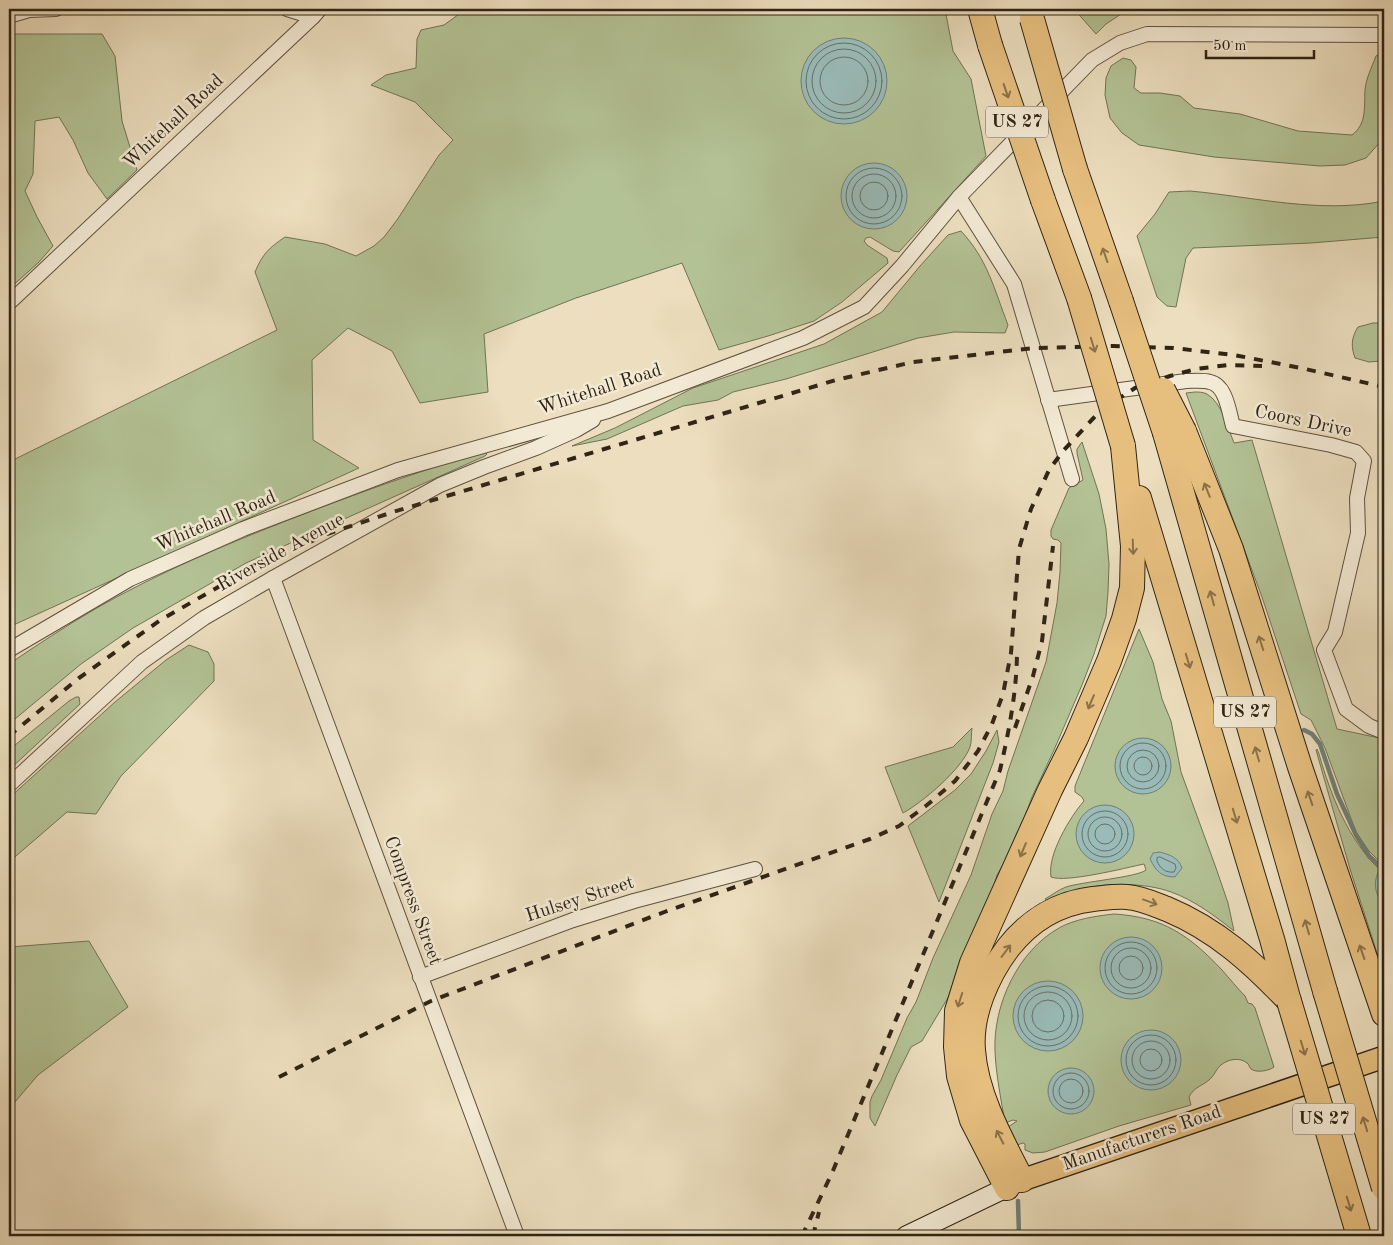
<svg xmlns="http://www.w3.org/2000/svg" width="1393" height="1245" font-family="'Old Standard TT',serif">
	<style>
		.green { fill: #b3c295; stroke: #727355 }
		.water { fill: #9abbb8; stroke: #707f77 }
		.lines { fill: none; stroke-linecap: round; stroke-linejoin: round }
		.shore { stroke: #657066; stroke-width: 1 }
		.stream { stroke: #707f77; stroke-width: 4.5 }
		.street-casing { stroke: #5f523f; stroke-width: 16 }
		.secondary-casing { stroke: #302415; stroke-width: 21 }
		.primary-casing { stroke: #302415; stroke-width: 24 }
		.highway-casing { stroke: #302415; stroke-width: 26 }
		.street { stroke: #f3ead5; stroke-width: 14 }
		.secondary { stroke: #f3ead5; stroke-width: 19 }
		.primary { stroke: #e6bf7f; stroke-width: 21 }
		.highway { stroke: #e6bf7f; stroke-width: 24 }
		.rail { stroke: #302415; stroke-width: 4; stroke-dasharray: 9 9; stroke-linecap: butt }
		.highway-bridge-casing { stroke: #302415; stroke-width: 26; stroke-linecap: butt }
		.highway-bridge { stroke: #e6bf7f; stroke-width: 24 }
		.oneway { stroke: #8b724a }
		.labels { text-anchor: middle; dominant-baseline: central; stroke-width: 5; stroke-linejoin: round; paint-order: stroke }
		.shield { fill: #f3ead5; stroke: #6a5f4f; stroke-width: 1 }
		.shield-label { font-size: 18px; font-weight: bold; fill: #302415 }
		.street-label { font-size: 19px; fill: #302415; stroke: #f3ead5 }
	</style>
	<rect width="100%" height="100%" fill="#ecdebe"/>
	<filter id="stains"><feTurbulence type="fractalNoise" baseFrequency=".004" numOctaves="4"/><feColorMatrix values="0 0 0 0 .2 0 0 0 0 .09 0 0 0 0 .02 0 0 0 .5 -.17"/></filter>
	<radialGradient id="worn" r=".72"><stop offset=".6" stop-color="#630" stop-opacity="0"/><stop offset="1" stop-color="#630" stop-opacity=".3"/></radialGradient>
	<g class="green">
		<path d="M466 9H945L953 51 971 79 986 156 899 252 893 251 870 237 866 238 864 241 867 245 887 258 888 263 842 302 814 321 768 336 719 350 682 263 576 298 484 334 488 392 420 403 392 351 348 328 312 360 313 440 359 468 9 627V462L277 330 255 272C263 253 269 248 285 237L325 244 356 256 374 246 384 237 397 220 439 155 453 140 415 102 371 85 386 75 416 68 417 39 421 30 444 25Z"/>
		<path d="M1074 9H1127V10L1106 24 1096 34Z"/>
		<path d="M9 34H102L115 56 122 121 137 170 107 199 88 173 73 140 59 117 35 121 33 174 25 191 37 217 53 246 39 262 9 289Z"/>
		<path d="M1383 52 1384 134 1380 142 1366 158 1345 165 1320 166 1214 157 1139 145 1122 133 1110 118 1105 95 1106 78 1111 66 1123 58 1131 60 1136 67 1134 88 1141 93H1160L1180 96 1194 108 1240 114 1298 131 1352 135C1367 124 1364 107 1365 90 1366 78 1372 67 1376 56Z"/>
		<path d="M1190 191C1255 197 1320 214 1384 201V237L1311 243 1193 248 1186 258 1176 307 1167 306 1157 297 1137 236 1155 214 1169 192Z"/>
		<path d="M961 231C988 260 994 289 1008 325L1005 333 954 332 918 338 786 379 733 392 718 400 683 406 607 439 572 446 615 428 693 388 824 344 882 312 920 266 948 235Z"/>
		<path d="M1373 323H1384V364L1381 361 1369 362 1355 358C1351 347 1351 338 1358 327Z"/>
		<path d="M1195 392C1198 392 1203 392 1207 394 1222 403 1228 428 1234 443L1252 440 1337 729 1384 739V988L1378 966V956L1350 869 1316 750 1317 749 1319 754C1331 796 1348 839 1379 869L1383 865 1369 851 1356 832 1325 748 1311 720 1301 714 1262 597 1186 393Z"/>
		<path d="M1082 442 1099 494 1106 529 1109 564 1108 592 1106 616 1094 654 1082 685 1054 750 1032 797 1022 824 1008 856 997 875 992 893 949 996 922 1041 911 1047 897 1075 875 1126 870 1118V1102L872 1096 881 1080 907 1018 916 1002 933 958 971 875 992 814 1003 791 1008 771 1046 662 1057 603 1060 572 1061 543 1058 540 1053 539 1051 536V530L1069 488 1083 480 1077 453V449Z"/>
		<path d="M484 452 487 454 485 456 246 563 133 628 81 664 9 724V664C37 645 66 626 95 609 158 573 224 545 291 519 355 494 419 471 484 452Z"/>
		<path d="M1139 629 1153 662 1162 699 1171 721 1181 772 1216 868 1228 903 1234 931C1215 916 1194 900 1171 892 1147 883 1107 882 1083 889 1072 892 1061 897 1050 902L1045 899C1052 895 1058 890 1066 887 1081 882 1138 877 1146 870L1144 864C1125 868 1066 883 1051 877 1047 855 1070 817 1084 801L1082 797 1075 792V786Z"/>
		<path d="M189 645 208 652 214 664V681L121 776 96 814 67 812 9 862V798L115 702 166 660Z"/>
		<path d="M76 697H79L80 704 9 770V750L69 701Z"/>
		<path d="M972 728C971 734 972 741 970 747 962 769 923 802 903 813L885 767 953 747Z"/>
		<path d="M997 730 999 742 993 763 939 902 908 826 955 790 971 774 986 751Z"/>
		<path d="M1114 914C1163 917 1189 935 1222 970 1230 979 1237 988 1245 996L1248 1003 1252 1004 1255 1008 1274 1067C1269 1071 1256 1073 1251 1069 1249 1067 1249 1064 1247 1063 1240 1057 1228 1059 1221 1065 1216 1069 1215 1075 1209 1080 1202 1086 1194 1087 1189 1097L1191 1105 1119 1126 1045 1152 1033 1153 1025 1150V1144L1023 1143 1017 1145 1008 1127 1017 1121 1013 1120 1005 1123C1001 1099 996 1075 995 1051 993 1005 1018 951 1059 928 1075 919 1096 916 1114 914Z"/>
		<path d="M89 941 128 1007 38 1075 9 1109V947Z"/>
	</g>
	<g class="water">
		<circle cx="844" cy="81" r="43"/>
		<circle cx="874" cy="196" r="33"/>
		<circle cx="1143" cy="766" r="28"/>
		<circle cx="1105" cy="834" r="29"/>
		<path d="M1160 852C1170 855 1178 857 1182 868L1175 877C1161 877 1156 871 1150 859L1153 853Z"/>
		<path d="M1384 863V905C1372 891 1373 877 1384 863Z"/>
		<circle cx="1131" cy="968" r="31"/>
		<circle cx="1048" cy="1016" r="35"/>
		<circle cx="1151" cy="1060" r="30"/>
		<circle cx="1071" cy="1091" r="23"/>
	</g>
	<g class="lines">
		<g class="shore">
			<circle cx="844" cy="81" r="38"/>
			<circle cx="844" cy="81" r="32"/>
			<circle cx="844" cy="81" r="24"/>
			<circle cx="874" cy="196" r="28"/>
			<circle cx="874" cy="196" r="22"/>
			<circle cx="874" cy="196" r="14"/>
			<circle cx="1143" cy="766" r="23"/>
			<circle cx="1143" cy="766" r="16"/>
			<circle cx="1143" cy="766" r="9"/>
			<circle cx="1105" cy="834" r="23"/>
			<circle cx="1105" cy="834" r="17"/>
			<circle cx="1105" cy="834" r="10"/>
			<path d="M1160 857 1175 864 1176 868 1174 872C1165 873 1160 868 1157 861V858Z"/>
			<circle cx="1131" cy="968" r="26"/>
			<circle cx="1131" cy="968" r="20"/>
			<circle cx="1131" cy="968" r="12"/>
			<circle cx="1048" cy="1016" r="30"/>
			<circle cx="1048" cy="1016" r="24"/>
			<circle cx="1048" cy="1016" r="16"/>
			<circle cx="1151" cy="1060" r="25"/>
			<circle cx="1151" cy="1060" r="19"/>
			<circle cx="1151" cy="1060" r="11"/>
			<circle cx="1071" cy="1091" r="18"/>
			<circle cx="1071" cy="1091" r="12"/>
		</g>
		<g class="stream">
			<path d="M1304 730 1312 734 1320 744 1337 794 1356 835 1369 856 1381 867"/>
			<path d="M1018 1201 1019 1236"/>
		</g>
		<g class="street-casing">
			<g id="street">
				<path d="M287 9 313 17"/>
				<path d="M9 16 29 10 56 9"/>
				<path d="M959 197 1014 284 1072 479"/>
				<path d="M9 303 313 17 320 9"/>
				<path d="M1048 400 1186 381C1194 381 1203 380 1210 382 1226 385 1229 412 1233 426L1331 445 1356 452 1364 461 1357 498 1358 533 1335 632 1324 650 1346 709 1369 726 1384 732"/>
				<path d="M273 578 517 1236"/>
				<path d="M9 650 130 579 243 529 398 470 608 411 803 338 864 307 902 266 959 197 1092 60 1120 43 1147 34 1384 35"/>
				<path d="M9 785 142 662 204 618 273 578 440 485 484 467 536 448 576 430 593 420"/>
				<path d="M420 977 573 920 634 901 755 869"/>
			</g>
		</g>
		<g class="secondary-casing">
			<path id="secondary" d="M906 1236 1018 1182"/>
		</g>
		<g class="primary-casing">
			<path id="primary" d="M1022 1180 1384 1057"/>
		</g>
		<g class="highway-casing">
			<g id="highway">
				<path d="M980 9 990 45"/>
				<path d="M1075 169 1121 301"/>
				<path d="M1043 200 1079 298"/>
				<path d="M1184 431 1231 549 1300 767 1384 1014"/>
				<path d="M1165 433 1325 991"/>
				<path d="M1139 498 1272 939 1288 998"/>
				<path d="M1022 1180C1002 1141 976 1095 973 1050 970 1015 987 976 1008 948 1029 921 1058 903 1093 899 1104 898 1116 896 1127 897 1141 898 1154 904 1167 909 1217 930 1252 962 1289 1001"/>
				<path d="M1007 1188 972 1120 959 1076 956 1047 957 1011 972 963 1050 790 1076 738 1109 661 1124 619 1132 588 1133 546 1123 446"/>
			</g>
		</g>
		<use href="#street" class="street"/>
		<use href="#secondary" class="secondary"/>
		<use href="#primary" class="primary"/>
		<use href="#highway" class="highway"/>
		<g class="rail">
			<path d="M1015 728 1033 676 1042 641 1053 546"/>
			<path d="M9 736 79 678 159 621 239 575 327 534 393 512 836 380 913 362 1034 348 1113 346 1173 348 1234 355 1301 368 1384 387"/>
			<path d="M279 1077 431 1001 667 911 870 839 899 826 927 805 955 781 978 751 992 724 1003 694 1011 653 1019 549 1031 509 1049 470 1063 451 1101 410 1135 388 1170 376 1196 369 1228 365 1262 366"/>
			<path d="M802 1236 832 1173 1000 770C1009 731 1017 691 1017 650"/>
			<path d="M813 1236 819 1212"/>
		</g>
		<g class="highway-bridge-casing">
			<g id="highway-bridge">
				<path d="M1032 19 1075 169"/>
				<path d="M990 45 1043 200"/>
				<path d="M1079 298 1123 446"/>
				<path d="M1121 301 1165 433"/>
				<path d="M1163 390 1184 431"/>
				<path d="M1325 991 1384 1188"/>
				<path d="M1289 1001 1359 1236"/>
			</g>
		</g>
		<use href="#highway-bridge" class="highway-bridge"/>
	</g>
	<defs><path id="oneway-shaft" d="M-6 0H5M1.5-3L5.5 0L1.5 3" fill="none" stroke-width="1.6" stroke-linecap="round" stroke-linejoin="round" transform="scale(1.25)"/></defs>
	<g class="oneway">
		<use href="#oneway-shaft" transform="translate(1006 91) rotate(71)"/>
		<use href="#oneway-shaft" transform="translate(1105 255) rotate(-109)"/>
		<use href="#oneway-shaft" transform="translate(1093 345) rotate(73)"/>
		<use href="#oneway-shaft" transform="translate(1207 490) rotate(-112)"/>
		<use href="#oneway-shaft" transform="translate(1133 547) rotate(88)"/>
		<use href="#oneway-shaft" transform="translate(1212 598) rotate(-106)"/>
		<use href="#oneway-shaft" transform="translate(1261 643) rotate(-108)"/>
		<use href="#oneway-shaft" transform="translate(1188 661) rotate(73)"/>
		<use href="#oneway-shaft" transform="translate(1091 702) rotate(113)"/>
		<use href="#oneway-shaft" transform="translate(1257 754) rotate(-106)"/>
		<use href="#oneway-shaft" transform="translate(1310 798) rotate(-109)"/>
		<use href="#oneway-shaft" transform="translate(1235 816) rotate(73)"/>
		<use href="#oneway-shaft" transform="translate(1023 850) rotate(113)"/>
		<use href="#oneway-shaft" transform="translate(1150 902) rotate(20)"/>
		<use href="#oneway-shaft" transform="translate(1307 927) rotate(-106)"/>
		<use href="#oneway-shaft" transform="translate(1006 951) rotate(-53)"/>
		<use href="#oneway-shaft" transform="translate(1362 952) rotate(-109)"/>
		<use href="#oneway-shaft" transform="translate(960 1000) rotate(108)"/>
		<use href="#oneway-shaft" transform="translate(1303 1048) rotate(73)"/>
		<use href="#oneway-shaft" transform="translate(1365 1124) rotate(-107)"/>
		<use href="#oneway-shaft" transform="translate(1000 1137) rotate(-117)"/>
		<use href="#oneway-shaft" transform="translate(1349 1204) rotate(73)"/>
	</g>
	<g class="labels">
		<g class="shield">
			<rect x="986" y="106.5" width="62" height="31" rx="4"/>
			<rect x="1214" y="696.5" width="62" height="31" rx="4"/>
			<rect x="1293" y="1103.5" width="62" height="31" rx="4"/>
		</g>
		<g class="shield-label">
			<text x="1017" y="122">US 27</text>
			<text x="1245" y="712">US 27</text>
			<text x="1324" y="1119">US 27</text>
		</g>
		<g class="street-label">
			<text transform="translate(174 122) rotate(-43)">Whitehall Road</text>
			<text transform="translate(600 390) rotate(-18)">Whitehall Road</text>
			<text transform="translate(1303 422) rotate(12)">Coors Drive</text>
			<text transform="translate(216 522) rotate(-23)">Whitehall Road</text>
			<text transform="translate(281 553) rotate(-29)">Riverside Avenue</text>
			<text transform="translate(580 900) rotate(-18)">Hulsey Street</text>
			<text transform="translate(412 901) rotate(70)">Compress Street</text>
			<text transform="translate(1142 1139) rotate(-19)">Manufacturers Road</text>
		</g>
	</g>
	<rect width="1393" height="1245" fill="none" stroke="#ecdebe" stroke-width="30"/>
	<rect x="10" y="10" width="1373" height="1225" fill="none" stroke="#302415" stroke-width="2.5"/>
	<rect x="15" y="15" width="1363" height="1215" fill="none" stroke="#302415"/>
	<path d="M1206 50v8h108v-8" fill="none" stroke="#302415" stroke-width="2.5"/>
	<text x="1213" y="50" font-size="15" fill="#302415" stroke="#f3ead5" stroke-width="4" paint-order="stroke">50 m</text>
	<rect width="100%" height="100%" filter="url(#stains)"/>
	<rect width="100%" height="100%" fill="url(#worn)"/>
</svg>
